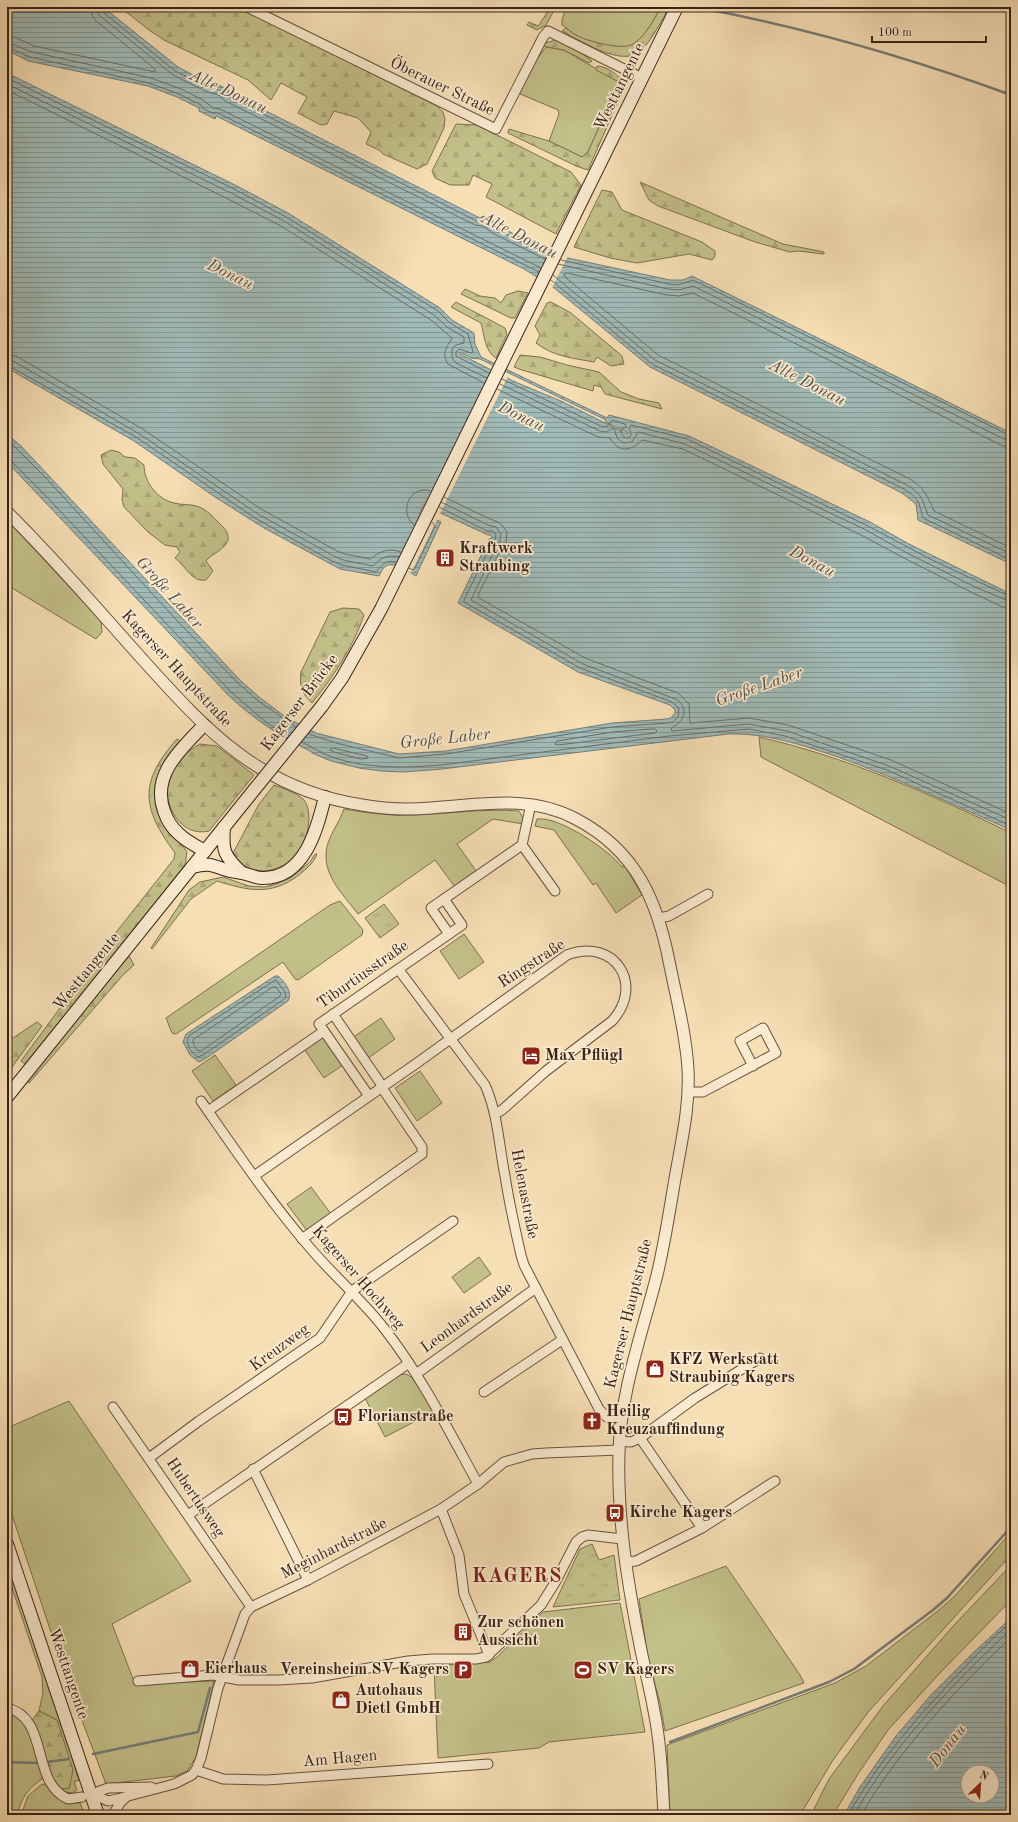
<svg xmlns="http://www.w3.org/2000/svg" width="1018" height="1822" font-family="'Old Standard TT',serif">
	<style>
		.grass { fill: #c3c089; stroke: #7d7150 }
		.forest { fill: url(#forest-firs); stroke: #7d7150 }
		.park { fill: url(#park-tufts); stroke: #7d7150 }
		.water { fill: url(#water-rules); stroke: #767d77; fill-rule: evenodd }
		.pier { fill: #f7dfb5 }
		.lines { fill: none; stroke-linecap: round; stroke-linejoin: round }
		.shore { stroke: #6c6e68; stroke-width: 1 }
		.stream { stroke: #767d77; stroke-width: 2.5 }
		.minor-casing { stroke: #67513f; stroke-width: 11 }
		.tertiary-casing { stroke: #67513f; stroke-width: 13 }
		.secondary-casing { stroke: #372218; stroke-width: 14 }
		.minor { stroke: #faeacf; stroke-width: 9 }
		.tertiary { stroke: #faeacf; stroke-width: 11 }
		.secondary { stroke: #faeacf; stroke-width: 12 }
		.secondary-bridge-casing { stroke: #372218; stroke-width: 14; stroke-linecap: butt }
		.secondary-bridge { stroke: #faeacf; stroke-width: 12 }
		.labels { text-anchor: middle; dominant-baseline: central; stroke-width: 3.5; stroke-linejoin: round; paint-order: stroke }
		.street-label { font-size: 16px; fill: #372218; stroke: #faeacf }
		.poi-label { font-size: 16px; font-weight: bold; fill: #372218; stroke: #faeacf; text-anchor: start }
		.water-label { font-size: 17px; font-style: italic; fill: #565048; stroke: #faeacf }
		.district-label { font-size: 20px; font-weight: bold; letter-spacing: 1px; fill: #7a1f14; stroke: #faeacf }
	</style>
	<defs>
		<pattern id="forest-firs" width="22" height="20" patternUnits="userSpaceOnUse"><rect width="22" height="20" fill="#c3c089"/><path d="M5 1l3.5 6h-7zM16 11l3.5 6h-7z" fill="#a8a576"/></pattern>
		<pattern id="park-tufts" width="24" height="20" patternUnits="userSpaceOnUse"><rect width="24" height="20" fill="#c3c089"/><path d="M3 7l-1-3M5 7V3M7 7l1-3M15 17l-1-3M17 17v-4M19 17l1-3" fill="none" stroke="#a8a576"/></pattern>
		<pattern id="water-rules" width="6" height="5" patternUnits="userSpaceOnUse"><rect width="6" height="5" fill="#a0bab7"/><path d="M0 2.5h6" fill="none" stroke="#839794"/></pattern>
	</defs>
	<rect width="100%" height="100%" fill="#f7dfb5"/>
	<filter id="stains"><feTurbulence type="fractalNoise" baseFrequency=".005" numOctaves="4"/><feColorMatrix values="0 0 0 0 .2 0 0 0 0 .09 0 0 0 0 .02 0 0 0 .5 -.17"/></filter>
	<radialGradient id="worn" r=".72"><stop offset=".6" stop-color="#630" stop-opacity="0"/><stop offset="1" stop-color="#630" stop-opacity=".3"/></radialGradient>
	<g class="grass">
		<path d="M566 7H661C654 19 646 36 634 44 623 52 588 41 577 36 572 33 567 28 562 25V20Z"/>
		<path d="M546 47 564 50 619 82 588 152 582 157 549 141 559 114 558 110 518 93 534 59H537Z"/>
		<path d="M7 520 101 621 102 632 96 639 7 585Z"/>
		<path d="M759 737C844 756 933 795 1011 833V887L761 757Z"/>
		<path d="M344 809C367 813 391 816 414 815 449 814 484 808 519 811L523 818V824L493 819 457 844 477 872 455 887 435 860 358 914C342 893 319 872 328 843 332 831 340 821 344 809Z"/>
		<path d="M537 819C559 816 609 850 622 867L625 866 642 895 616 913 596 883 593 885 554 830 535 826Z"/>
		<path d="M340 901 363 930 362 935 298 980 295 979 283 962 176 1034 172 1033 166 1018 330 905Z"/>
		<path d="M464 934 484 962 459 979 440 951Z"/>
		<path d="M381 1018 395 1039 367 1059 352 1038Z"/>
		<path d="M322 1037 325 1039 343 1065 324 1078 304 1049Z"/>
		<path d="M215 1055 236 1085 213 1101 192 1071Z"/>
		<path d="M420 1071 442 1103 417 1121 395 1088Z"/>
		<path d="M311 1187 331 1214 307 1231 287 1204Z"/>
		<path d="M479 1257 491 1274 464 1293 452 1277Z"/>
		<path d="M406 1374 414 1379 433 1412 385 1437 365 1398 398 1375Z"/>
		<path d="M69 1401 191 1581 112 1624 135 1684 214 1681 196 1757 187 1771 176 1776 106 1784 69 1686 7 1500V1428Z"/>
		<path d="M1011 1532V1555L869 1711 833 1760 800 1815H670L667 1745 835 1683 866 1666 939 1610 955 1596Z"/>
		<path d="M7 1559 49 1683 79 1780 74 1782 77 1790C72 1795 64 1792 59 1788L57 1720 39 1711 43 1693 42 1677 7 1573Z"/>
		<path d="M1011 1565V1600L938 1675 888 1730 858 1774 833 1815H811L829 1779 883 1706 955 1624Z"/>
		<path d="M726 1566 800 1675 804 1683 665 1731 660 1703 648 1658 639 1599Z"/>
		<path d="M620 1603 645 1732 549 1742 539 1748 438 1758 434 1666 490 1662 497 1657 543 1612Z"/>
		<path d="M7 1712 12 1713 28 1727 42 1773V1779C28 1789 21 1798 17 1815H7Z"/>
		<path d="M42 1784C48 1785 49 1789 52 1793 60 1801 69 1803 80 1803L85 1815H21L28 1796Z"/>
	</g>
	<g class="forest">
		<path d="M120 7H238L437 106 443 112 445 119 444 128 427 164 417 169 383 154 379 150 366 144 371 132 358 118 334 111 327 124 321 125 298 113 307 97 281 83 271 100 248 80 164 40 149 30Z"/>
		<path d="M551 7H556L546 25 537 30 527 25 529 22 538 26Z"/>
		<path d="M661 7H669C662 20 649 47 636 54 617 64 579 40 562 31L566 28C569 30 572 33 576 35 586 41 623 51 633 44 646 36 654 19 661 7Z"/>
		<path d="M556 40 577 50 592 61 589 63 564 50 543 46 545 43Z"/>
		<path d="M597 66C607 66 622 77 625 86L588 170 576 166 508 133 509 129 549 141 582 157 588 152 619 82 596 70Z"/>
		<path d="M456 124 477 125 571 172 581 185 556 234 486 197 492 184 473 175 469 185H450L435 178 432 171Z"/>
		<path d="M640 182 783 244 824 252V254L798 251 790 252 755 242 658 206 649 200Z"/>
		<path d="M602 190 612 192 622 210 702 242 715 251V256L712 260 689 254 637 263 610 258 574 247Z"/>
		<path d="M465 289 480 296 495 298 501 303 506 295 518 291 528 293 515 318H511L461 294Z"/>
		<path d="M456 302 505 328 507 334 496 358C485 352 484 334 481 323L451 307Z"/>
		<path d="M551 302 571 313 622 356 624 364 611 366 597 357 594 362C573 358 554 357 536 343L540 335 535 326 547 303Z"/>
		<path d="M520 355 540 357 567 365 599 372 621 392 639 399 659 403 662 409 605 394 601 387 594 385 593 391 522 370 514 367Z"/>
		<path d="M111 450 119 452 125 457 135 458 144 465C144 482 157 499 174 503 181 505 189 504 196 506 207 509 215 519 223 527 226 530 229 535 228 540 224 551 212 553 206 561L213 571 206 580C192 583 185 565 175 558L180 552 177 547 165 545 148 532 124 507 122 499 123 489 103 464 101 455Z"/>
		<path d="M343 608 359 609 364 615C353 648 333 677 312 703 302 694 299 685 301 672L330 612Z"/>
		<path d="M177 739 180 741C159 770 144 800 169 831 175 839 182 844 187 852L185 865 25 1064 21 1061 110 940 174 859 175 853C142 808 138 783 177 739Z"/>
		<path d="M200 744 217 746 254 775 209 831C180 838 161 803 169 778 175 762 186 752 200 744Z"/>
		<path d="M274 785C284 789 296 792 304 800 314 813 307 841 298 853 286 870 257 878 240 863 237 860 235 856 233 853L259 804Z"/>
		<path d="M315 854H317C313 864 307 868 299 875 271 896 249 891 217 881L191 899 152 949 151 948 189 890 200 882 223 877 249 886 265 887 276 884 290 878 310 862Z"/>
		<path d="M129 956 134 965 123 975 29 1083 27 1081Z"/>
		<path d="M37 1022 42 1026 7 1074V1042Z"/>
		<path d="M39 1711 57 1720 73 1770 69 1789 59 1788 48 1772 37 1730 32 1720Z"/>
	</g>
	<g class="park">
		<path d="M384 904 399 924 380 938 365 918Z"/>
		<path d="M592 1544 599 1560 614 1555 620 1600 553 1607 580 1549Z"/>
	</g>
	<g class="water">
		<path d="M7 7H103L178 67 210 84 214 83 229 90 228 92 480 218 483 216 497 223 498 226 552 253 568 258 670 280H683L692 276 1011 433V564L918 520 916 504 902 493 650 367 553 287 524 269 216 116 215 119 199 111V108L177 97 148 86 28 61 7 50Z"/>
		<path d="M7 73 235 185 288 213 440 308 452 320 474 333 475 344 481 357 607 418 609 415 689 436 870 522 909 544 1011 594V830C952 804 895 777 835 756 799 744 766 733 728 734L442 769 404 772 381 771 359 768 331 761 312 753V752C279 736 255 720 228 695L7 462V434L21 446 240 680 259 697 287 718 316 733 399 754 446 751 612 723 666 719 671 718 675 713V710L670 705 578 672 458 603 489 539 492 538 491 535H488L423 505 421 510 422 513 441 522 416 576C409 572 394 561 386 566 382 568 381 573 379 576L340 569 264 528 218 499 134 441 7 368ZM460 352 471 358 480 359 606 420 605 422 627 432V434L561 401 513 381 460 354Z"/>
		<path d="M275 976H278C285 982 293 992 288 1001L205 1059 199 1062 190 1055 183 1042 186 1034Z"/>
		<path d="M1011 1618V1815H844L860 1787 896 1736 930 1696 973 1653ZM968 1772H992V1796H968Z"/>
	</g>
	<g class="pier">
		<path d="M553 251 568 256 552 288 537 279Z"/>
		<path d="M492 368 508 376 440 514 424 508V511L438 518 411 573 395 565Z"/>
	</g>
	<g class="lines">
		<g class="shore">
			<path d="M96 7 99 15 173 75 207 92 219 95 225 101 475 225 483 226 494 234 545 259"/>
			<path d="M101 7 103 12 175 71 209 87C217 88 221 91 227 96L477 221C485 222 490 223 496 229L547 255"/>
			<path d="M7 36 14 37 34 46 155 72V69L95 20 91 13 90 7"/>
			<path d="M7 42 32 52 151 78 181 89 203 100 213 108 220 109 541 268"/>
			<path d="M7 47 30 57 149 83 179 94 201 105 204 109 212 113H218L539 272"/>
			<path d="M7 78 234 189 286 217 438 311 450 323 468 334 473 352 471 353 459 349 456 352V356L489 373"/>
			<path d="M7 84 231 193 284 221 434 315 447 327 464 337V343L456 345 452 349V358L456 363 487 378"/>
			<path d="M7 90 228 199 281 226 431 320 452 338C447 347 441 353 448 364L484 383"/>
			<path d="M561 260 669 284 678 285 693 280 1011 436"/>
			<path d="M558 264 668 289 679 290 693 286 1006 440 1011 441"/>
			<path d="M553 275 655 360 907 485C922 494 922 499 928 515L1011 554"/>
			<path d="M551 280 652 364 904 489C919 498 919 503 923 518L1011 560"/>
			<path d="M7 354 16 356 141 428 261 509 337 551 345 554 370 559C380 552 388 547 401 552"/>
			<path d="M7 360 13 361 138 433 258 514 334 556 343 560 373 566C381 558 387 554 399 557"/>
			<path d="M7 365 136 437 255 518 332 561 342 565 376 572C383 564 385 560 396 562"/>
			<path d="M502 379 603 427 608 426 612 420 625 424 626 427 622 429 620 432 625 438H629C633 434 630 431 629 428L631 425 687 439 868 526 930 559 1011 597"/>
			<path d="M500 384 600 431 606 432 614 428 617 438 623 443 632 442 638 432 685 444 866 530 905 552 975 587 1011 602"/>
			<path d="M497 389 598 437 610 438C620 454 630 451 642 440L683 449 863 536 902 557 973 593 1003 607 1011 608"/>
			<path d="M7 439 43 475 182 626 237 682 257 700 296 727"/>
			<path d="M1011 447 1003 446 693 293 679 296 667 295 567 273 564 274 565 277 658 355 910 479C925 489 927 495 934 511L1011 548"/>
			<path d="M7 460 11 461 43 493 231 692 267 723 289 736"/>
			<path d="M444 497 490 519 498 522 503 526 507 532 506 544 500 551 478 595 479 598 585 658 678 693 689 704 690 723 749 718 788 725 891 760 1011 814"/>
			<path d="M441 502 488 525 496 527 501 534 500 541 496 547 471 600 583 664 678 700C689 710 684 722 671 728L672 731 749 724 787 731 889 766 1011 820"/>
			<path d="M414 525C398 512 410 484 431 491"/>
			<path d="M409 568 413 570 415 568 435 526 432 522"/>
			<path d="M655 729 657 731 655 733 558 745 555 744 557 741 613 732Z"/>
			<path d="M309 734 336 743 399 758 446 754 612 727 667 723 673 722 678 717 679 708 672 702 580 668 464 602V600L492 543 495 540 496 535 493 531H487L439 507"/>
			<path d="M302 742C312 747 321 753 332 757 368 769 404 768 441 765L669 736 749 729 785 736 887 770 1011 826"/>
			<path d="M333 748 367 756 368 758 361 759 334 752 330 750Z"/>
			<path d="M276 980 285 992 286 997 283 1000 203 1055 198 1057C192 1053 184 1044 189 1036Z"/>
			<path d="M273 987H276L281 994 280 996 201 1051 197 1050 193 1043V1040Z"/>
			<path d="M848 1815C879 1760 920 1714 963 1669 978 1654 993 1636 1011 1623"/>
			<path d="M854 1815C894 1744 952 1685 1011 1629"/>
			<path d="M861 1815C901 1747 955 1691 1011 1637"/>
		</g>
		<g class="stream">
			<path d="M706 9C809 29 913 59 1011 95"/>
			<path d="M670 1742 829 1682 854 1669 933 1610 947 1598 1011 1527"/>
			<path d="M93 1754 198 1732 210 1688"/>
			<path d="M7 1762 37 1763"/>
			<path d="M47 1762 69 1759"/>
		</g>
		<g class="minor-casing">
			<g id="minor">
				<path d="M247 7 496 129 543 37 548 31 642 78"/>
				<path d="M522 845 555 891"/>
				<path d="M444 899 462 925 449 934"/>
				<path d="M659 918 669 916 708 894"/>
				<path d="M399 970 485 1085C498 1114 499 1146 505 1176 509 1202 515 1229 521 1255L524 1265 599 1409C605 1416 611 1422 621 1424"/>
				<path d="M333 1014 383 1087"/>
				<path d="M324 1031 369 1096"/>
				<path d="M688 1092H703L776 1053 763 1028 740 1041 753 1066"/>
				<path d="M201 1101C236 1151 271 1203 311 1249 334 1276 361 1299 383 1327 421 1375 449 1431 478 1484"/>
				<path d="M208 1111 324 1031 319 1024 449 934 431 908 522 845 531 804"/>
				<path d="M254 1176 417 1063 567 955C615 937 645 985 612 1021L546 1071 502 1110 495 1114"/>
				<path d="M302 1239 422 1154V1147L382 1088"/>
				<path d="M416 1374 536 1288"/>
				<path d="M484 1392 562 1340"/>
				<path d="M113 1407 251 1607"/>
				<path d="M640 1438 702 1528"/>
				<path d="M619 1441 631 1442 640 1438 695 1398 760 1358"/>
				<path d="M149 1458 199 1421 320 1338 352 1291 453 1221"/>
				<path d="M253 1469 308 1580"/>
				<path d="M441 1509 459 1555 464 1594 489 1655"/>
				<path d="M188 1515 409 1363"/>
				<path d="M626 1562 636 1561 702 1528 775 1481"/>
				<path d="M138 1681 213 1675 239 1680H278L312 1678 408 1661 432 1659H476L486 1657 541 1605 556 1581 576 1542 582 1537 588 1535 622 1539"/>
				<path d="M7 1708C50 1718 30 1782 68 1799L82 1797"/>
				<path d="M196 1770 223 1779 267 1780 488 1764"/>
				<path d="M92 1794 108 1801 117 1799 174 1784 192 1775 196 1770 201 1758 218 1688 245 1614 251 1607 308 1580 441 1509 478 1484 504 1462 532 1454 546 1453 619 1450"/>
				<path d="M92 1794 108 1788 151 1787"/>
				<path d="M113 1815 120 1803 126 1797"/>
			</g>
		</g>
		<g class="tertiary-casing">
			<path id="tertiary" d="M7 512C55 559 98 610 143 660 208 732 260 789 362 805 384 809 408 810 431 808 480 805 530 794 576 819 637 851 658 902 670 966 677 1000 686 1035 688 1069 690 1104 682 1139 676 1173 670 1207 665 1242 657 1275 642 1334 620 1393 619 1453 617 1523 629 1592 643 1660 647 1677 651 1694 654 1711 661 1745 662 1780 664 1815"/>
		</g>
		<g class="secondary-casing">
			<g id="secondary">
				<path d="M322 706 342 678 381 609 677 7"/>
				<path d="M204 725C181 749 151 775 164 811 167 820 172 828 179 834 186 841 196 846 205 851"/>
				<path d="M224 827C222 851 224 856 242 873"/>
				<path d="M192 867C212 862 212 866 230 871 234 872 238 872 242 873 249 874 255 878 263 878 305 878 317 829 325 797"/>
				<path d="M7 1097 254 790"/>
				<path d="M7 1544 98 1815"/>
			</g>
		</g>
		<use href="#minor" class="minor"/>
		<use href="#tertiary" class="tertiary"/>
		<use href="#secondary" class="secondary"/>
		<g class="secondary-bridge-casing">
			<path id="secondary-bridge" d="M254 790 322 706"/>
		</g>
		<use href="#secondary-bridge" class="secondary-bridge"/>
	</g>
	<defs>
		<g id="building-square" transform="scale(1)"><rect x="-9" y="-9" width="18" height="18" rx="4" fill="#8f2418" stroke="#faeacf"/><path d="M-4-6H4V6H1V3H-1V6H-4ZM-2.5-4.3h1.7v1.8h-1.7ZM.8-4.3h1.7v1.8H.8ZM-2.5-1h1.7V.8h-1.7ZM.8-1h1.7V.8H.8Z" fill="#fff"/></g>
		<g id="hotel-square" transform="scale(1)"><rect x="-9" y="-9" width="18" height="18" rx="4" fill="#8f2418" stroke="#faeacf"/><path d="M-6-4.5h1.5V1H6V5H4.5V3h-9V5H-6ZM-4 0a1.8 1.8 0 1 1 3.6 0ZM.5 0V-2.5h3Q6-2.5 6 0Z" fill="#fff"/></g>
		<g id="shop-square" transform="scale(1)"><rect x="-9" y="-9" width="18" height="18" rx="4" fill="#8f2418" stroke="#faeacf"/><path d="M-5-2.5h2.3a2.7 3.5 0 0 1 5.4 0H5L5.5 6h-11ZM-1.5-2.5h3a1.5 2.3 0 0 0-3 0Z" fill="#fff"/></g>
		<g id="bus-square" transform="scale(1)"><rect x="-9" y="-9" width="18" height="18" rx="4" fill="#8f2418" stroke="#faeacf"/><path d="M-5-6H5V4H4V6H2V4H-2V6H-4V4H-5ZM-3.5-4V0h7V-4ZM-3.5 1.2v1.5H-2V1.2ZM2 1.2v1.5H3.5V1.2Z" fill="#fff"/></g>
		<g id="church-square" transform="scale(1)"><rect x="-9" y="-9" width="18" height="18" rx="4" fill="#8f2418" stroke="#faeacf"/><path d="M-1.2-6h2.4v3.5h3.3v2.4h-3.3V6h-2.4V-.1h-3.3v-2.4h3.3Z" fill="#fff"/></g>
		<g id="parking-square" transform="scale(1)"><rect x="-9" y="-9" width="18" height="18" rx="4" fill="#8f2418" stroke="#faeacf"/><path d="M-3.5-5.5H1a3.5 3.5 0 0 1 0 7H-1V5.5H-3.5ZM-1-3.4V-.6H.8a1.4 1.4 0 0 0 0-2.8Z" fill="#fff"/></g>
		<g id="stadium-square" transform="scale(1)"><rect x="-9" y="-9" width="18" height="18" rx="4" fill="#8f2418" stroke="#faeacf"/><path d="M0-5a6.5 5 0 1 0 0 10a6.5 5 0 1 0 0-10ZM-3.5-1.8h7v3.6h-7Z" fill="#fff"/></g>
	</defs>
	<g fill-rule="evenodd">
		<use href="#building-square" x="445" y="558"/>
		<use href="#hotel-square" x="531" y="1056"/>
		<use href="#shop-square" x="655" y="1369"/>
		<use href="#bus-square" x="343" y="1417"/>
		<use href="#church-square" x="592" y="1421"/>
		<use href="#bus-square" x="615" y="1513"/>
		<use href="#building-square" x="463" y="1632"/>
		<use href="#shop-square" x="190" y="1669"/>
		<use href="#parking-square" x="463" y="1670"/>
		<use href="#stadium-square" x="583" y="1670"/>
		<use href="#shop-square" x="341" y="1700"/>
	</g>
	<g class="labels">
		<g class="street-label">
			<text transform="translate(442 87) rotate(26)">Öberauer Straße</text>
			<text transform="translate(620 87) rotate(-64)">Westtangente</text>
			<text transform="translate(176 669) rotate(47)">Kagerser Hauptstraße</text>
			<text transform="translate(300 703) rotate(-53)">Kagerser Brücke</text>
			<text transform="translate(532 964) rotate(-33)">Ringstraße</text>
			<text transform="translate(87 972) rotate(-51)">Westtangente</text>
			<text transform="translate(363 975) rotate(-35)">Tiburtiusstraße</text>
			<text transform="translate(524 1194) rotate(79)">Helenastraße</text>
			<text transform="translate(358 1278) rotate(49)">Kagerser Hochweg</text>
			<text transform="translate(629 1314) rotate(-76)">Kagerser Hauptstraße</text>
			<text transform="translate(467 1318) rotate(-36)">Leonhardstraße</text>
			<text transform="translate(280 1348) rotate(-36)">Kreuzweg</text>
			<text transform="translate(195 1498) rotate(56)">Hubertusweg</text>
			<text transform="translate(334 1549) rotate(-27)">Meginhardstraße</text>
			<text transform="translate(68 1674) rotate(71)">Westtangente</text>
			<text transform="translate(340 1759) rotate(-5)">Am Hagen</text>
		</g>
		<g class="poi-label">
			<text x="459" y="549">Kraftwerk<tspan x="459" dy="18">Straubing</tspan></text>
			<text x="545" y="1056">Max Pflügl</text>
			<text x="669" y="1360">KFZ Werkstatt<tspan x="669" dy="18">Straubing Kagers</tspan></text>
			<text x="606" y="1412">Heilig<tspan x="606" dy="18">Kreuzauffindung</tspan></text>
			<text x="357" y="1417">Florianstraße</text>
			<text x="629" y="1513">Kirche Kagers</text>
			<text x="477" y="1623">Zur schönen<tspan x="477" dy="18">Aussicht</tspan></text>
			<text x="204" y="1669">Eierhaus</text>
			<text x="449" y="1670" text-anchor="end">Vereinsheim SV Kagers</text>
			<text x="597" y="1670">SV Kagers</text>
			<text x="355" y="1691">Autohaus<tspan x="355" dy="18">Dietl GmbH</tspan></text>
		</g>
		<g class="water-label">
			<text transform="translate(228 92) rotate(25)">Alte Donau</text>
			<text transform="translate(519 236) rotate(27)">Alte Donau</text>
			<text transform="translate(230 275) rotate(26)">Donau</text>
			<text transform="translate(807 383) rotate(27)">Alte Donau</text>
			<text transform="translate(521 417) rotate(26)">Donau</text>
			<text transform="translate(812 562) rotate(28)">Donau</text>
			<text transform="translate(169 593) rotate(48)">Große Laber</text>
			<text transform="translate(759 687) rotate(-19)">Große Laber</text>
			<text transform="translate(445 739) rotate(-6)">Große Laber</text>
			<text transform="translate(948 1746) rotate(-52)">Donau</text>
		</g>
		<g class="district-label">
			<text x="517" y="1577">KAGERS</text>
		</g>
	</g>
	<rect width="1018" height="1822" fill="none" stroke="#f7dfb5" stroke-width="24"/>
	<rect x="8" y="8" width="1002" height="1806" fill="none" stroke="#372218" stroke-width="2"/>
	<rect x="12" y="12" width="994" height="1798" fill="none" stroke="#372218"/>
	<g transform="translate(980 1784) rotate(25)"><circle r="19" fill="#faeacf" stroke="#ac9a86"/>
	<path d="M0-3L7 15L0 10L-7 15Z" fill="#8f2418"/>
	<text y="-6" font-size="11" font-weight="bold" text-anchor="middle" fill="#372218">N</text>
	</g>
	<path d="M872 36v6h114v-6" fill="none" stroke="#372218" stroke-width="2"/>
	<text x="878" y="36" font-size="12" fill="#372218" stroke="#faeacf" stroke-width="3" paint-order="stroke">100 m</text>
	<rect width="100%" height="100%" filter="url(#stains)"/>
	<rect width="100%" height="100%" fill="url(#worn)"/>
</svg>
